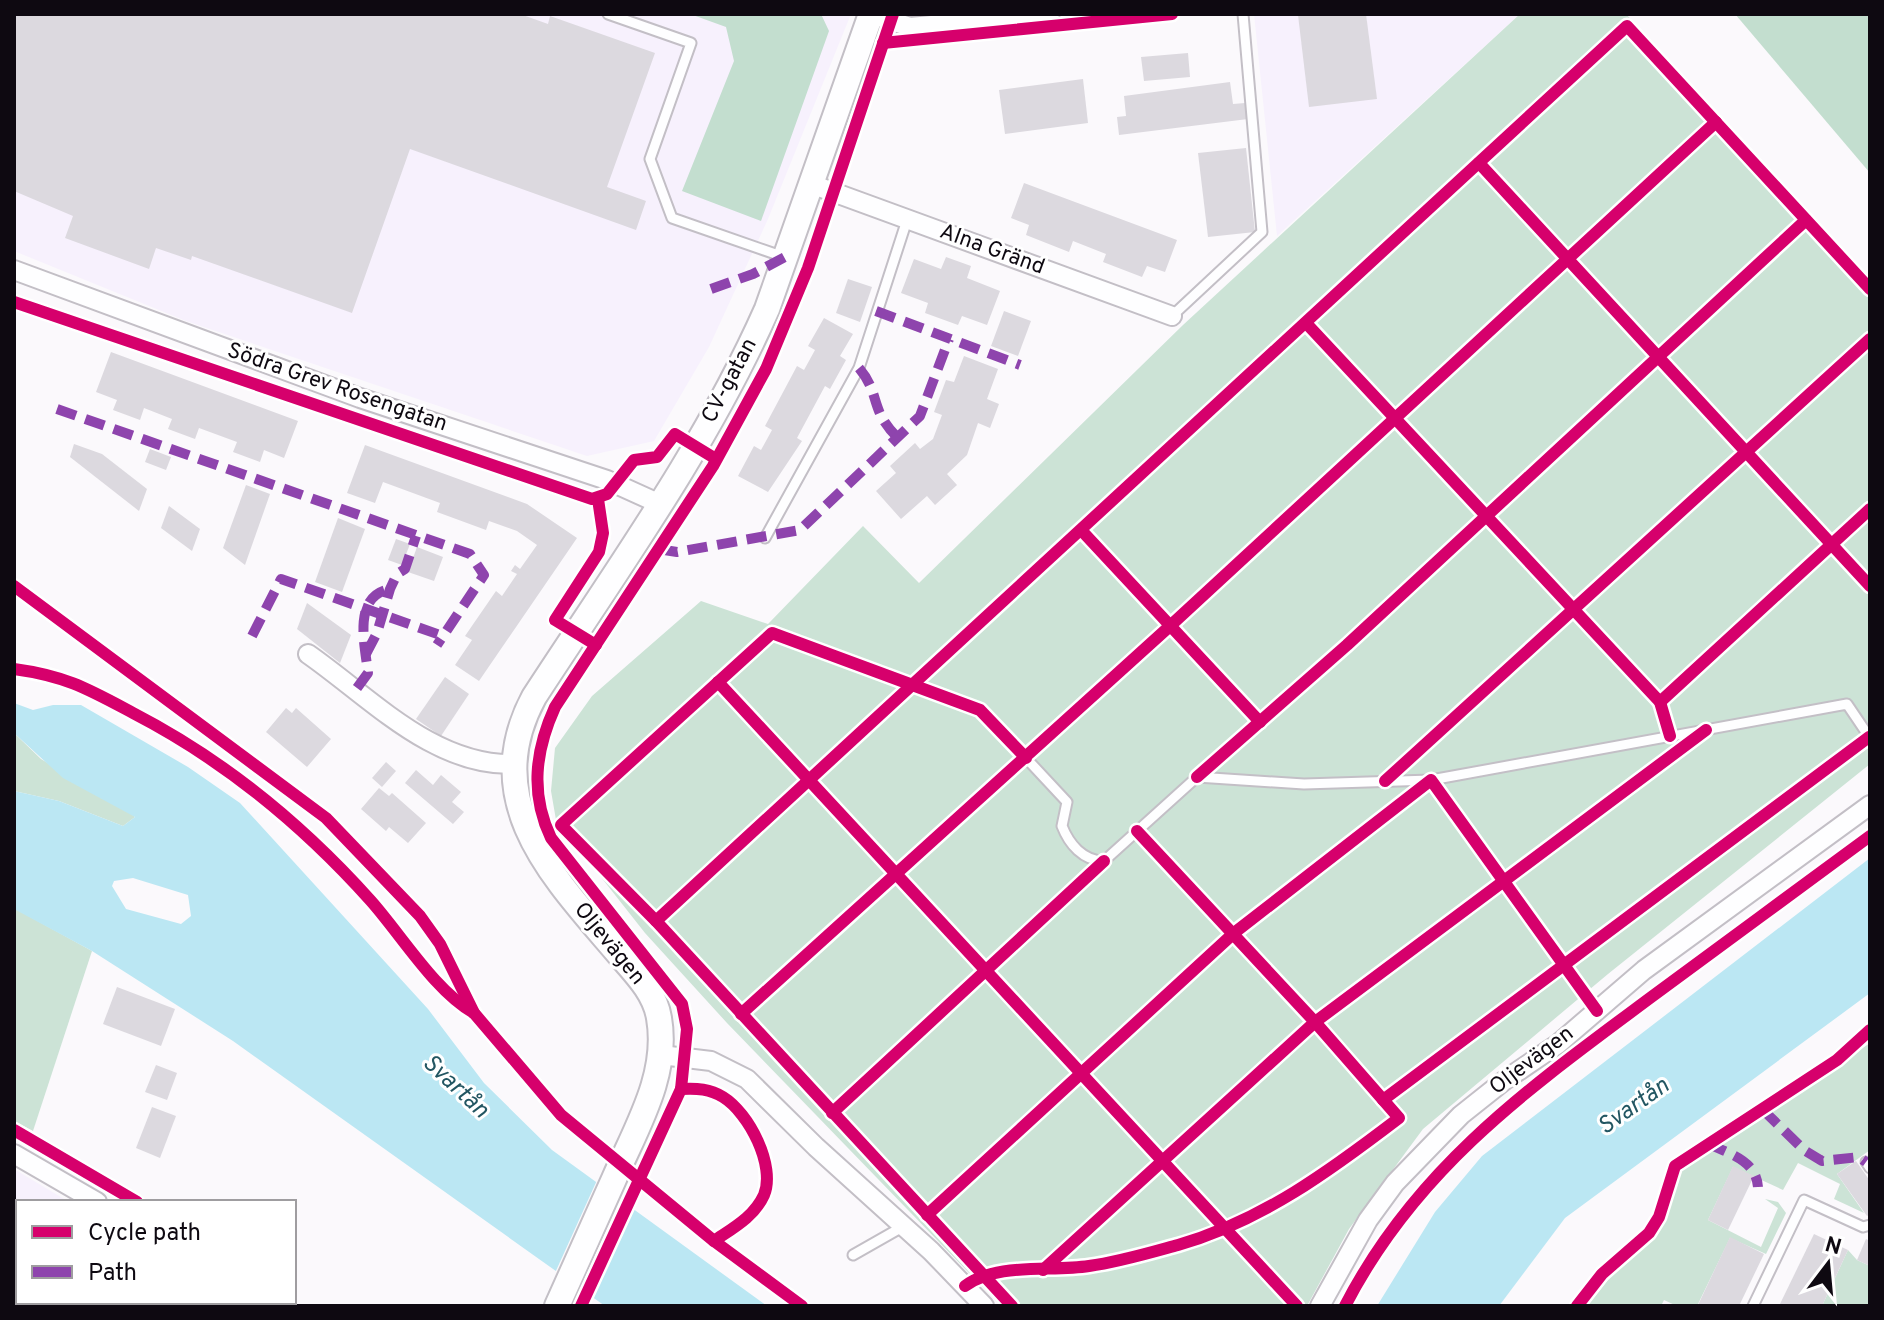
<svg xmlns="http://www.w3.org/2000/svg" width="1884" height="1320" font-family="Overpass,sans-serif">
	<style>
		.built { fill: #f7f1fd }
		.green { fill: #cce3d6 }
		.forest { fill: #c3decf }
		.water { fill: #bbe7f3; fill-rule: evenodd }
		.pier { fill: #fbf9fc }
		.building { fill: #dcd9df }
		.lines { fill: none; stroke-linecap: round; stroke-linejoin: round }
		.lane-casing { stroke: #c3bfc6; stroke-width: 13 }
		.street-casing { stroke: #c3bfc6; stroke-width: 22 }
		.secondary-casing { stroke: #c3bfc6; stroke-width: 28 }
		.lane { stroke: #fefeff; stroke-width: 9 }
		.street { stroke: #fefeff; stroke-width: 18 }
		.secondary { stroke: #fefeff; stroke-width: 24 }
		.quiet { stroke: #8e44ad; stroke-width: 10; stroke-dasharray: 20 10; stroke-linecap: butt }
		.cycleway-casing { stroke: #fff; stroke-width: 17 }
		.cycleway { stroke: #d6006c; stroke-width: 12 }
		.labels { text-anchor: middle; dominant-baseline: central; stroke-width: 6; stroke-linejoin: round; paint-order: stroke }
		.street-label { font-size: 22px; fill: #0e0911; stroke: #fff }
		.water-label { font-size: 24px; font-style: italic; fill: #225662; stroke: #fff }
	</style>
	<rect width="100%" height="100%" fill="#fbf9fc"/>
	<g class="built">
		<path d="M14 14H851L768 219 709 347 654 441 587 456 186 321 14 251Z"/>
		<path d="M1254 14H1520L1277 236Z"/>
		<path d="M14 1169 69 1202H18V1302H74L72 1306H14Z"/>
	</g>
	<g class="green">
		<path d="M1520 14H1626L1870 278V764L1608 974 1423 1129 1349 1229 1307 1306H1001L727 1023 645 933 556 820 551 791 555 748 592 696 701 601 768 624 863 526 919 583 1183 325Z"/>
		<path d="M14 733 41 759 129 812 135 817 123 826 59 801 14 791Z"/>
		<path d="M14 908 92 951 33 1131 14 1121Z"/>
		<path d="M1870 1043V1150L1837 1174 1864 1213 1834 1199 1840 1184 1798 1163 1783 1190 1733 1167 1708 1220 1761 1247 1778 1208 1765 1199 1778 1202 1786 1213 1766 1254 1730 1238 1698 1304 1701 1306H1677L1664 1300 1661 1306H1587L1615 1271 1654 1236 1678 1173Z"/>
		<path d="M1848 1250 1857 1260 1870 1266V1306H1822Z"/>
	</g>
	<g class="forest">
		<path d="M690 14H821L829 31 761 221 682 191 734 61 726 27Z"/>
		<path d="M1735 14H1870V173Z"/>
	</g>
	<g class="water">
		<path d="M14 703 33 710 53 705H81L188 767 240 803 428 1009 484 1083 552 1150 767 1306H605L233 1041 92 951 14 909V791L59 801 123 826 135 817 63 778 14 733ZM133 878 188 895 191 916 181 924 126 909 112 886 114 881Z"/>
		<path d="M1870 858V993L1565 1218 1499 1306H1377L1435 1212 1482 1156Z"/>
	</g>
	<path class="pier" d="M598 1178 632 1203 589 1299 555 1273Z"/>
	<g class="building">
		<path d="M14 14H520L548 24 550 16 655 53 607 187 646 201 636 230 410 149 352 313 192 256 191 260 156 248 149 269 65 238 73 216 14 191Z"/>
		<path d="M1366 14 1377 99 1309 107 1298 15Z"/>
		<path d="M1188 53 1190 77 1144 81 1141 57Z"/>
		<path d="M1083 79 1088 123 1005 134 999 90Z"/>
		<path d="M1230 82 1233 104 1245 103 1248 119 1119 135 1117 117 1126 116 1124 96Z"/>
		<path d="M1246 148 1255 232 1208 237 1198 153Z"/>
		<path d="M1024 183 1177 240 1165 272 1147 266 1142 277 1103 262 1106 254 1073 241 1069 252 1026 235 1029 225 1011 218Z"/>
		<path d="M946 257 971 266 967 278 1000 291 987 325 962 316 958 325 925 313 928 303 901 293 914 259 941 269Z"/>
		<path d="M848 279 872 287 860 322 836 313Z"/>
		<path d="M1004 311 1031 321 1018 356 991 346Z"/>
		<path d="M824 318 853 334 840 356 846 360 830 389 825 386 797 438 802 441 768 492 738 476 754 446 761 450 772 430 765 426 797 366 804 370 815 350 808 346Z"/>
		<path d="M111 352 298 421 284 458 264 450 260 462 233 452 237 442 199 428 195 439 168 429 172 419 144 408 140 420 113 410 117 400 96 392Z"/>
		<path d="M964 356 998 369 987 399 999 404 990 428 978 423 967 455 947 474 957 485 935 505 927 496 901 519 876 491 896 473 890 466 915 443 920 449 933 439 942 415 934 412 946 380 954 382Z"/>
		<path d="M74 444 102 454 147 489 139 511 70 457Z"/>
		<path d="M365 445 527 504 577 538 479 681 455 665 472 640 465 636 496 591 502 596 517 574 511 571 515 565 520 569 537 545 517 531 489 521 486 530 437 512 440 503 383 482 375 503 347 493Z"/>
		<path d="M150 449 171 457 166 470 145 462Z"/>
		<path d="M246 485 270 494 245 565 223 548Z"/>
		<path d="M169 506 200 529 192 551 161 528Z"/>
		<path d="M338 518 365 529 342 592 315 582Z"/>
		<path d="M396 539 410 544 402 565 388 560Z"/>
		<path d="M417 547 443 557 434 581 408 572Z"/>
		<path d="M307 603 351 635 340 663 297 629Z"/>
		<path d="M445 677 469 694 441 736 416 719Z"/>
		<path d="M286 708 292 713 296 708 331 739 307 767 266 732Z"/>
		<path d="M386 762 396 771 382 787 372 778Z"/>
		<path d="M416 770 433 785 441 775 461 792 452 802 464 812 453 824 405 783Z"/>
		<path d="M379 788 389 796 392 793 426 823 408 843 389 827 386 831 361 809Z"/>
		<path d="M117 987 175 1009 161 1046 103 1024Z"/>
		<path d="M156 1065 177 1073 167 1100 145 1092Z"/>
		<path d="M152 1107 176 1116 160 1158 136 1148Z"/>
		<path d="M1856 1161 1870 1181V1214L1867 1216 1837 1174Z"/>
		<path d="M1733 1166 1754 1176 1728 1230 1708 1220Z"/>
		<path d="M1814 1234 1848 1250 1822 1306H1779Z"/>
		<path d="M1730 1237 1764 1254 1739 1306H1701L1698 1305Z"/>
		<path d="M1866 1239 1870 1241V1266L1857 1260Z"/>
		<path d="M14 1295 18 1302 38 1306H14Z"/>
		<path d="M182 1302H201L207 1306H179Z"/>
	</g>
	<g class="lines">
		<g class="lane-casing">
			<g id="lane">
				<path d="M608 14 691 43 650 159 672 218 784 257"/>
				<path d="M1172 316 1262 232 1243 14"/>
				<path d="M765 538 859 368 907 220"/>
				<path d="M1026 758 1067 802 1062 826C1069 844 1083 861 1104 861L1197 777 1304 784 1431 780 1847 704 1870 738"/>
				<path d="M1866 1162 1870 1168"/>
				<path d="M853 1255 904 1226"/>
				<path d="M1753 1306 1804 1200 1863 1227 1870 1225"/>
			</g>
		</g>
		<g class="street-casing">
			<g id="street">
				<path d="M871 14 910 27 1050 14"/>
				<path d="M811 184 1172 316"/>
				<path d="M14 270 360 398 607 480 660 504"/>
				<path d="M308 654C371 698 434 767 515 764"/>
				<path d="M661 1055 711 1061 747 1079 816 1147 931 1251 984 1306"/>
				<path d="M14 1154 97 1202"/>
				<path d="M261 1302 268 1306"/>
				<path d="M1320 1306 1368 1220 1395 1183 1461 1115 1505 1080 1558 1044 1644 970 1870 805"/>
			</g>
		</g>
		<g class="secondary-casing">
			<path id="secondary" d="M557 1306C576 1264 595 1221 614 1179 636 1128 669 1075 659 1018 655 992 634 972 617 952 553 877 478 801 534 697 616 571 706 447 767 309L871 14"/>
		</g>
		<use href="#lane" class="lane"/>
		<use href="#street" class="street"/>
		<use href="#secondary" class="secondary"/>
		<g class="quiet">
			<path d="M711 289 753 274 785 257"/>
			<path d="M876 311 1020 365"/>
			<path d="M859 368C881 394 869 410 898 438"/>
			<path d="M57 409 470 554 484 575 437 645"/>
			<path d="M658 549 677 552 800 530 920 416 949 339"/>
			<path d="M252 636 281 579 443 636"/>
			<path d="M366 654 377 633 390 589 397 574 405 569 416 536"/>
			<path d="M357 688 368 673C365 645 352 596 390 589"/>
			<path d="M1763 1110 1804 1150 1822 1161 1859 1157 1866 1162"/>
			<path d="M1707 1143C1729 1154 1756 1160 1758 1187"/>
		</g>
		<g class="cycleway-casing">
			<g id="cycleway">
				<path d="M883 43 1172 14"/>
				<path d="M1479 163 1870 586"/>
				<path d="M14 302 592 499 607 494 634 460 657 457 675 434 716 459"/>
				<path d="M1306 323 1660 702 1670 736"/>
				<path d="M1082 531 1260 722"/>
				<path d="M14 586 326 818 420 916 440 944 474 1013 561 1115 714 1241 802 1306"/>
				<path d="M596 645 555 620 599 552 603 533 598 499"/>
				<path d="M14 669C66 676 88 689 133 713 226 761 302 824 371 901 402 936 435 991 474 1013"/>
				<path d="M718 682 1297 1306"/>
				<path d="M1660 702 1870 509"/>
				<path d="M1197 777 1347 645 1806 220"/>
				<path d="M1385 781 1870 339"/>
				<path d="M656 921 1627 26 1870 289"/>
				<path d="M741 1014 1170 626 1716 122"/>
				<path d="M681 1089C697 1088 710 1089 723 1097 749 1113 776 1166 764 1195 754 1217 733 1228 714 1241"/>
				<path d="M1383 1100 1869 737"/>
				<path d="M832 1113 1104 861"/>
				<path d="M14 1130 137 1202"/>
				<path d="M927 1215 1234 933 1431 780 1597 1011"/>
				<path d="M1043 1270 1315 1022 1706 730"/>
				<path d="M965 1286C997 1262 1050 1272 1089 1266 1119 1262 1149 1253 1178 1245 1262 1221 1331 1170 1399 1118L1315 1022 1137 831"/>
				<path d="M581 1306 681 1089 687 1029 682 1004 551 838C530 794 535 751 555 707L713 466 766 369 808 268 893 14"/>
				<path d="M1012 1306 656 921 561 825 772 633 980 710 1026 758"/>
				<path d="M1345 1306C1416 1168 1529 1088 1650 998 1723 944 1797 890 1870 836"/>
				<path d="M1577 1306 1602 1274 1649 1233 1659 1217 1675 1166 1837 1060 1870 1030"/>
			</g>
		</g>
		<use href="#cycleway" class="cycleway"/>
	</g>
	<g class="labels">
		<g class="street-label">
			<text transform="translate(992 250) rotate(20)">Alna Gränd</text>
			<text transform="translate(730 381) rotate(-62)">CV-gatan</text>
			<text transform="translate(337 388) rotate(19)">Södra Grev Rosengatan</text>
			<text transform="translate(609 944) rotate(51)">Oljevägen</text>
			<text transform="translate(1532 1061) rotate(-37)">Oljevägen</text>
		</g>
		<g class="water-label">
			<text transform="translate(455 1087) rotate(43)">Svartån</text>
			<text transform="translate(1634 1107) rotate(-35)">Svartån</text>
		</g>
	</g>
	<rect width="1884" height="1320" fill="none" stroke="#0e0911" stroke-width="32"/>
	<rect x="16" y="1200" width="280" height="104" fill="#ffffff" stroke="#9f9da0" stroke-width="2"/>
	<rect x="32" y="1226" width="40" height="12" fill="#d6006c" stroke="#9f9da0" stroke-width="2"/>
	<text x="88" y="1240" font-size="24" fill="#0e0911">Cycle path</text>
	<rect x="32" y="1266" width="40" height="12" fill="#8e44ad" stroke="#9f9da0" stroke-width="2"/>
	<text x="88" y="1280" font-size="24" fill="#0e0911">Path</text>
	<g transform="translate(1828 1264) rotate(16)" stroke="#ffffff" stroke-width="6" paint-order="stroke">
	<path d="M0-6L14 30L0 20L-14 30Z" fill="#0e0911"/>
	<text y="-12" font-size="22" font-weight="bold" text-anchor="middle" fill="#0e0911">N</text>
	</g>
</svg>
